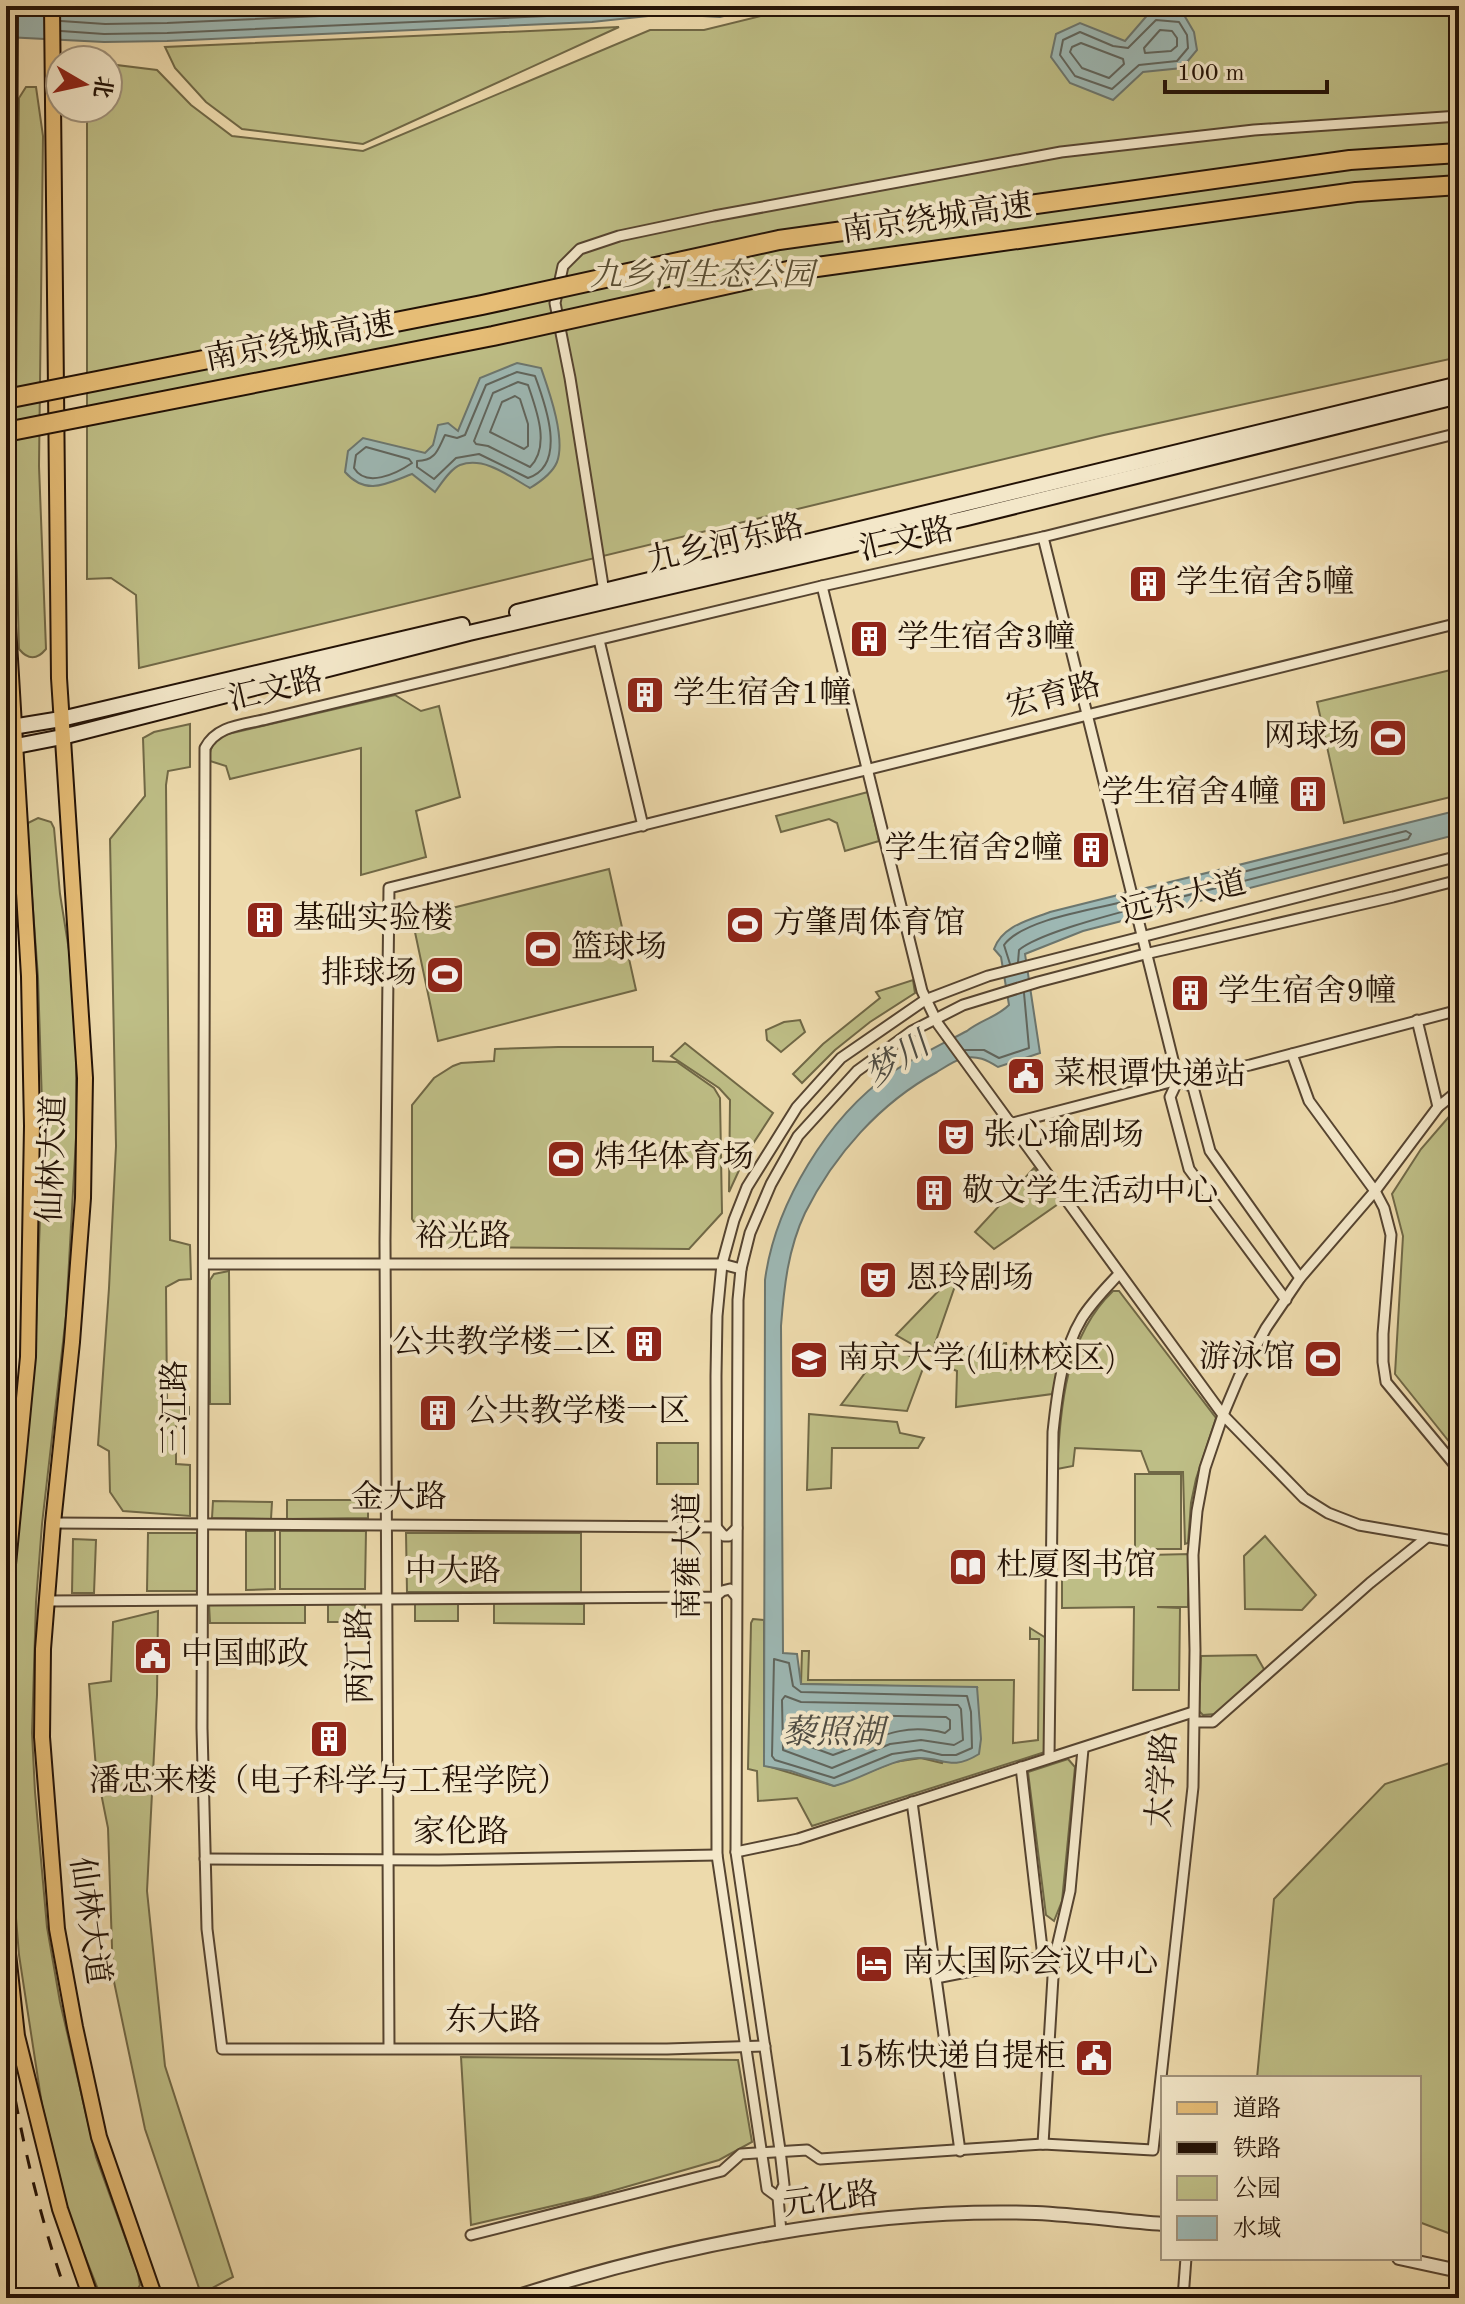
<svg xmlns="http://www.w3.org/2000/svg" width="1465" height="2304" font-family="'Old Standard TT','Noto Serif SC',serif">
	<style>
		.green { fill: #bebe86; stroke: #706846; stroke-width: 2 }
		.water { fill: #9db8b4; stroke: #6c766e; stroke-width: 2 }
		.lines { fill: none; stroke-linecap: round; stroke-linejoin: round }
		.shore { stroke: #60655d; stroke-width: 2 }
		.minor-casing { stroke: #564430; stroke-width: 13 }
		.tertiary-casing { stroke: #564430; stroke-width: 16 }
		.secondary-casing { stroke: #231206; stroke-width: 18 }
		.primary-casing { stroke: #231206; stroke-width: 18 }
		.minor { stroke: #f3e7c9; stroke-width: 9 }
		.tertiary { stroke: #f3e7c9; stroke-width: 12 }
		.secondary { stroke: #f3e7c9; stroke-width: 14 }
		.primary { stroke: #e6bd76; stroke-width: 14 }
		.rail { stroke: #231206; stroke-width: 3; stroke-dasharray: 14 14; stroke-linecap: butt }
		.motorway-bridge-casing { stroke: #231206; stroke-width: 22; stroke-linecap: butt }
		.motorway-bridge { stroke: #e6bd76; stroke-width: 18 }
		.labels { text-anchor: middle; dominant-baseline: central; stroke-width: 8; stroke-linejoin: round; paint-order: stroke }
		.street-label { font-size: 32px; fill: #231206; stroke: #f3e7c9 }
		.park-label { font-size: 32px; font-style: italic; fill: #594e33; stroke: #f3e7c9 }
		.poi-label { font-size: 32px; fill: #231206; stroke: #f3e7c9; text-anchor: start }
		.water-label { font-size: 34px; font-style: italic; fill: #4e4c43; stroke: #f3e7c9 }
	</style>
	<rect width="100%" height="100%" fill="#eddaac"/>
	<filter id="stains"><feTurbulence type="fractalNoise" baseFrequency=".0025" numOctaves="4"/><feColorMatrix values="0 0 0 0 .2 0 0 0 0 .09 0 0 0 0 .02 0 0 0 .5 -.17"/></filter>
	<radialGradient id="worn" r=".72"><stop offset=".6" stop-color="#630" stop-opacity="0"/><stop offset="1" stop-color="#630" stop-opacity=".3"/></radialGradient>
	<g class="green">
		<path d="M802 6H1459V357L1104 435 139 668 136 595 111 578 87 579V108H108V64L157 70 191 105 232 136 363 151 650 30H704Z"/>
		<path d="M619 27 363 144 242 129 206 102 175 68 165 47Z"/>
		<path d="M26 87H36L43 136 39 466 46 649C37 660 28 660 19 649L14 467 19 98Z"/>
		<path d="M1459 668V795L1344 823 1317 702Z"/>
		<path d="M395 695 421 711 439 706 460 797 416 811 426 857 361 875V748L230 779 226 766 210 761C208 747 216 738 228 734Z"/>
		<path d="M190 724V767L168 771 166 785 170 1240 190 1245 191 1279 179 1280 166 1287 167 1401 189 1407V1421L176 1422V1464L190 1465V1516L123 1511 110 1492 109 1451 98 1445 109 1288 116 1146 110 839 145 796 143 738 154 732Z"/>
		<path d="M868 792 879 841 845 851 837 823 829 819 781 832 776 816Z"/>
		<path d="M38 818 51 822 54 828 60 894 71 963 76 1046V1138L66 1316 42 1524 36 1602 32 1733 35 1792 47 1927 60 2002 96 2157 138 2273 140 2285 133 2298 101 2297 70 2218 42 2105 19 1955 11 1856 6 1741 9 1625 35 1354 43 1136 38 977 27 829 28 823Z"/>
		<path d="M609 869 636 990 438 1041 412 918Z"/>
		<path d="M913 980 915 993 870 1022 835 1050 802 1083 793 1074 823 1044 880 998 876 992Z"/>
		<path d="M800 1020 805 1032 781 1052 767 1040 766 1030 784 1022Z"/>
		<path d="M685 1043 773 1113 747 1153 729 1192 730 1100 719 1088 671 1056Z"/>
		<path d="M558 1047H653V1061L677 1062 714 1088 720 1098 722 1213 689 1249 438 1247 421 1232 412 1219V1105L434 1078 453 1066 461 1063 494 1061 495 1049Z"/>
		<path d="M1459 1105V1454L1395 1374 1403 1236 1392 1194 1421 1149Z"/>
		<path d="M1034 1168 1061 1202 994 1249 975 1232Z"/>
		<path d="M229 1271 230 1404H210V1280L214 1274Z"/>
		<path d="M949 1280 956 1283 931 1355 896 1335Z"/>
		<path d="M1113 1291H1119L1216 1418 1196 1479 1191 1503 1188 1543 1185 1544 1183 1472H1149L1141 1451 1075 1448 1073 1466 1057 1469C1061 1406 1065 1337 1113 1291Z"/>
		<path d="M1006 1343 1010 1370 1047 1364V1350L1065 1347 1052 1394 956 1407 957 1371 940 1364 944 1350Z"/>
		<path d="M886 1345 925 1363 907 1411 841 1405Z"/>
		<path d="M809 1414 897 1422 900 1433 924 1438 918 1448H832L831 1488 807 1490Z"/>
		<rect x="657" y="1443" width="41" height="41"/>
		<rect x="1135" y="1474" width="46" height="75"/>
		<path d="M287 1500H368V1518L287 1519Z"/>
		<path d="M213 1501 272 1502 271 1519 212 1518Z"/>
		<path d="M246 1531H275V1589L246 1590Z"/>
		<path d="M280 1531H366L365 1589H280Z"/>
		<path d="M148 1533H197V1591H147Z"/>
		<path d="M406 1533H581V1592H407Z"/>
		<path d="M1265 1536 1316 1595 1302 1610 1245 1609 1244 1556Z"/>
		<path d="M73 1539 96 1540 94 1593H72Z"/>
		<path d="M1190 1554 1188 1607H1157L1180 1608 1179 1690H1133L1134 1607 1062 1608V1557Z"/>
		<path d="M328 1603 365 1604V1622H328Z"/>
		<path d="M494 1603 584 1604V1624L494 1623Z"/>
		<path d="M209 1604H305V1623H210Z"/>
		<rect x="415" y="1604" width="43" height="17"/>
		<path d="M158 1611 157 1695 147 1891 165 2066 233 2277 201 2294 145 2129 113 1977 108 1828 96 1768 89 1684 111 1681 113 1622Z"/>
		<path d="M753 1619 764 1620V1765L834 1786 894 1762 921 1758 942 1763 977 1688 801 1684 802 1651H809L808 1680H1014L1013 1743 1038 1740 1039 1639H1030V1628L1046 1638 1045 1752 812 1826 797 1798 758 1801 757 1771 748 1769 751 1623Z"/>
		<path d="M1256 1655 1265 1671 1215 1714 1203 1715 1199 1711 1201 1656Z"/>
		<path d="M1068 1759 1075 1767 1062 1901 1054 1921 1046 1915 1028 1772Z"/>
		<path d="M1459 1760V2237L1419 2222V2078H1257L1274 1899 1385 1784Z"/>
		<path d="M461 2057 738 2060 752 2142 719 2160 591 2197 471 2225Z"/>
	</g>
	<g class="water">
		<path d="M6 6H764L720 17 667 14 592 22 167 41 104 42 6 37Z"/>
		<path d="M1150 12H1170L1184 15 1194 32 1197 50 1182 68 1143 72 1113 100 1070 83 1051 57 1056 34 1080 23 1125 41Z"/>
		<path d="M517 363 541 368C549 391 566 438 557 462 552 474 540 482 530 488 510 477 485 456 460 465 450 469 441 484 435 492L412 474C386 484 366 496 345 472L348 451 363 438 425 453 433 445 438 425 448 423 458 431 480 378Z"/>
		<path d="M1459 810V834L1083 931 1025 954 1040 1053 998 1067C987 1060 977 1055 964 1058 955 1060 945 1067 937 1072 880 1103 834 1155 805 1213 788 1249 784 1287 781 1326L783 1653 797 1654 801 1684 977 1687 981 1739 979 1754C950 1772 944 1757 918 1758 887 1760 863 1779 834 1786L791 1771 764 1766 765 1280C775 1204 828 1117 891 1073 915 1057 942 1044 967 1031 981 1020 997 1017 1009 1005L1001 957 994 949C1002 926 1029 920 1050 912Z"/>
	</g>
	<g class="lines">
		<g class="shore">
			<path d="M61 9 105 12 256 6"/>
			<path d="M1156 20 1179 22 1187 35 1188 48 1177 61 1139 65 1112 89 1075 76 1060 55 1063 40 1080 32 1113 46 1128 48Z"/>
			<path d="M61 21 105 24 167 23 540 6"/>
			<path d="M1160 30 1172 31 1177 38V46L1171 51 1145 53 1144 48Z"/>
			<path d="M61 31 104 34 167 33 591 14 665 6"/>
			<path d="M1081 43 1123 59 1124 64 1109 78 1082 68 1070 52 1072 47Z"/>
			<path d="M517 372 535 376C545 403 568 465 528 478L479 454 456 458 434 479 417 467V461C436 461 438 449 445 435L457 438 465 435 486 385Z"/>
			<path d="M518 382 528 385C536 409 551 446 530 467L488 446 476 444 474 441 493 393Z"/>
			<path d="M515 396 520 399 528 424V446L524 449 490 432 502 402Z"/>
			<path d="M366 447 409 459 412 463C396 474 366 488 354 468L356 455Z"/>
			<path d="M1139 898 1406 831 1411 834 1408 839 1142 907"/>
			<path d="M1018 962 1019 950C1038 934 1103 917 1129 910"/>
			<path d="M1010 964 1004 945C1023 919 1096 909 1127 901"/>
			<path d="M965 1050H984L999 1058 1029 1048 1024 993"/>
			<path d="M774 1659 789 1663 793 1686 801 1692 967 1696 971 1712 972 1748 956 1755H942L921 1750 892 1754 834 1778 775 1760 772 1756Z"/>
			<path d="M785 1696 801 1702 958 1705 961 1709 963 1740 954 1745 921 1740 890 1744 832 1768 783 1750 782 1700Z"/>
			<path d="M799 1714 946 1717 950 1720V1729L945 1733C899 1721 874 1741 833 1755L795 1741 794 1718Z"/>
		</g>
		<g class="minor-casing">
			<g id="minor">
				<path d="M1043 537 1178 1080 1170 1097 1189 1169 1286 1300"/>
				<path d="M822 586 922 991 938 1024 1223 1415 1304 1498 1328 1513 1359 1525 1459 1542"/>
				<path d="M604 592 570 378 555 303 563 266 580 249 619 236 714 216 1061 152 1254 130 1459 116"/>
				<path d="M599 640 643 826"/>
				<path d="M1417 1020 1438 1107"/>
				<path d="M1292 1054 1309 1101 1375 1191 1384 1208 1391 1235 1383 1334V1362L1386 1382 1459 1470"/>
				<path d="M1180 1081 1193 1087 1210 1151 1300 1278"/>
				<path d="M1009 1124 1178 1080 1250 1065 1459 1010"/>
				<path d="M204 1264H722L741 1269"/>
				<path d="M53 1523 716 1527 724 1536H729L737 1528"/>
				<path d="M47 1601 715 1597 722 1591 730 1589 736 1596"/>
				<path d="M1195 1722H1213L1370 1583 1426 1538"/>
				<path d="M1049 1757 1053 1432C1057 1394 1062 1351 1082 1318 1092 1302 1106 1288 1118 1275"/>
				<path d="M1021 1767 1043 1957 1054 1960 1043 2144"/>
				<path d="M912 1802 936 1978 1043 1957"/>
				<path d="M736 1852 798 1839 1193 1712"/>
				<path d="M205 1859 439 1860 717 1855"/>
				<path d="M1054 1960 1070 1891 1083 1749"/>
				<path d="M936 1978 960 2151"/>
				<path d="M765 2046 667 2049H222L207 1929 202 1728 205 748C217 725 243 725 267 719L822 586 1043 537 1459 433"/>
				<path d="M389 2048 385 1241 389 888 1459 623"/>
				<path d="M778 2197 767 2189 717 1855 716 1376 717 1316 722 1264 734 1220 747 1187 797 1107 841 1058 925 1000 988 976 1459 856"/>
				<path d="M781 2232 778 2197 784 2185 780 2150 736 1852 738 1300 741 1269 750 1233 771 1184 798 1136 857 1071 912 1031 963 1005 1038 982 1145 954 1393 897 1459 880"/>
				<path d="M471 2235 722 2171 741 2154 807 2150 820 2159 1043 2144 1153 2150 1193 1787 1195 1650 1193 1555 1197 1511 1205 1468 1223 1415 1239 1377 1266 1328 1300 1278 1375 1191 1438 1107 1459 1090"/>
				<path d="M1183 2298 1186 2258"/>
			</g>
		</g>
		<g class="tertiary-casing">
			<g id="tertiary">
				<path d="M1399 2258 1459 2271"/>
				<path d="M512 2298C673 2246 867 2207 1036 2213 1078 2215 1121 2221 1163 2224"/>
			</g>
		</g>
		<g class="secondary-casing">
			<g id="secondary">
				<path d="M517 612 1459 384"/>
				<path d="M6 728 61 719 462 625"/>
				<path d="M6 748 62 737 469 633 967 518 1459 396"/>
			</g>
		</g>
		<g class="primary-casing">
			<g id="primary">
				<path d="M52 6 59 678 85 1078 83 1198 72 1342 53 1523 43 1649 42 1737 57 1929 75 2027 99 2137 155 2298"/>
				<path d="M6 1585 28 1357 32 1126 29 976 7 609 10 6"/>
				<path d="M6 1935 17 2036 60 2209 91 2298"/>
			</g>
		</g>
		<use href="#minor" class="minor"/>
		<use href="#tertiary" class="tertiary"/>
		<use href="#secondary" class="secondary"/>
		<use href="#primary" class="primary"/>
		<path class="rail" d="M6 2045C19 2130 39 2217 68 2298"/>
		<g class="motorway-bridge-casing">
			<g id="motorway-bridge">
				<path d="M6 399 482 305 779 240 1350 160 1459 153"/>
				<path d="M6 432 493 336 788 271 1356 192 1459 185"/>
			</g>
		</g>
		<use href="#motorway-bridge" class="motorway-bridge"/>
	</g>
	<defs>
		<g id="building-square" transform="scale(2)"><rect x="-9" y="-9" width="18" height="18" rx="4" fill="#8f2418" stroke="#f3e7c9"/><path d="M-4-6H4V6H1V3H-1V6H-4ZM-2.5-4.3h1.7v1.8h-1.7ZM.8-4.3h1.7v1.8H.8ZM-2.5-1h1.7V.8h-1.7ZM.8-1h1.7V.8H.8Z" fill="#fff"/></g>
		<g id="stadium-square" transform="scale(2)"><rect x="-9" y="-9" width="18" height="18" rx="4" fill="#8f2418" stroke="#f3e7c9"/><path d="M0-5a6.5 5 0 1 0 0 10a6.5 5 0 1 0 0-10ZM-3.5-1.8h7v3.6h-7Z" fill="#fff"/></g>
		<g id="civic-square" transform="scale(2)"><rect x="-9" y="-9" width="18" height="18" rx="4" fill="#8f2418" stroke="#f3e7c9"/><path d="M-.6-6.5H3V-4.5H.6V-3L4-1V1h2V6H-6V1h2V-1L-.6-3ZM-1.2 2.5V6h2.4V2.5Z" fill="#fff"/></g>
		<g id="theatre-square" transform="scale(2)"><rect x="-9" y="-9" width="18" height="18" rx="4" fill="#8f2418" stroke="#f3e7c9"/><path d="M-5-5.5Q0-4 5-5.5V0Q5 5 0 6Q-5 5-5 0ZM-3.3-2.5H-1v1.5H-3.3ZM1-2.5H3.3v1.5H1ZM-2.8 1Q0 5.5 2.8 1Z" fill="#fff"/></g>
		<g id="university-square" transform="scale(2)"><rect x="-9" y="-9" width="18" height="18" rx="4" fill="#8f2418" stroke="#f3e7c9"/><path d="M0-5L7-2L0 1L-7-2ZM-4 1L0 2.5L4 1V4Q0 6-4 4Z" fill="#fff"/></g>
		<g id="library-square" transform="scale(2)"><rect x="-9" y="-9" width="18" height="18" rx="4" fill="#8f2418" stroke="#f3e7c9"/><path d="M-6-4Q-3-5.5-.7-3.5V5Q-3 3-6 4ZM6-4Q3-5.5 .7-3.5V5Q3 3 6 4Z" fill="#fff"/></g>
		<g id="hotel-square" transform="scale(2)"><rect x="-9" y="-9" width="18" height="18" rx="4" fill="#8f2418" stroke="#f3e7c9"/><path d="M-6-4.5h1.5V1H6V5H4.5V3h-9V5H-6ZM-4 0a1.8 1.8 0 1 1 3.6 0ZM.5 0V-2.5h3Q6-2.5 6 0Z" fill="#fff"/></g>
	</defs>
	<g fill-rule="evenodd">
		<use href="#building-square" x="1148" y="584"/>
		<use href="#building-square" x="869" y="639"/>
		<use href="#building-square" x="645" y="695"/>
		<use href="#stadium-square" x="1388" y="738"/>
		<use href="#building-square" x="1308" y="794"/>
		<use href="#building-square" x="1091" y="850"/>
		<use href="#building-square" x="265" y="920"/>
		<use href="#stadium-square" x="745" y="925"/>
		<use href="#stadium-square" x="543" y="949"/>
		<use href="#stadium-square" x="445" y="975"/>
		<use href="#building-square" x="1190" y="993"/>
		<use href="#civic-square" x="1026" y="1076"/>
		<use href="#theatre-square" x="956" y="1137"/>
		<use href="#stadium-square" x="566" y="1159"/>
		<use href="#building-square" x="934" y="1193"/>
		<use href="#theatre-square" x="878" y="1280"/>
		<use href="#building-square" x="644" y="1344"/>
		<use href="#stadium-square" x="1323" y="1359"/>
		<use href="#university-square" x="809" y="1360"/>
		<use href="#building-square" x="438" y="1413"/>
		<use href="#library-square" x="968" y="1567"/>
		<use href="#civic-square" x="153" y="1656"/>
		<use href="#building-square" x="329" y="1739"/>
		<use href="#hotel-square" x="874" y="1964"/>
		<use href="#civic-square" x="1094" y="2058"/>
	</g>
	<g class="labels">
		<g class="street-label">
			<text transform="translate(937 220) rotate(-8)">南京绕城高速</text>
			<text transform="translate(300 343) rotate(-11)">南京绕城高速</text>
			<text transform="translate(907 541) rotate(-13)">汇文路</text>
			<text transform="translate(726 545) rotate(-13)">九乡河东路</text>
			<text transform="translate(276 691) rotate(-13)">汇文路</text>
			<text transform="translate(1054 697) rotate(-14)">宏育路</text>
			<text transform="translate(1184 899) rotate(-14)">远东大道</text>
			<text transform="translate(54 1159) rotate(-88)">仙林大道</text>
			<text x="463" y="1238">裕光路</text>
			<text transform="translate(177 1408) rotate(-90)">三江路</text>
			<text x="399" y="1499">金大路</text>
			<text transform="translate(690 1556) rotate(-90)">南雍大道</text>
			<text x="453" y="1573">中大路</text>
			<text transform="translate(362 1656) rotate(-91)">两江路</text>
			<text transform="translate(1164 1780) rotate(-86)">太学路</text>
			<text x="461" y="1834">家伦路</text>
			<text transform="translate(88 1921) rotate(82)">仙林大道</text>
			<text x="493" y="2022">东大路</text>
			<text transform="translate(831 2201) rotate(-7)">元化路</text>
		</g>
		<g class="park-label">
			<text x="702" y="277">九乡河生态公园</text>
		</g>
		<g class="poi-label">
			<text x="1176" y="584">学生宿舍5幢</text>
			<text x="897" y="639">学生宿舍3幢</text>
			<text x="673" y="695">学生宿舍1幢</text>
			<text x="1360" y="738" text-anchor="end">网球场</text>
			<text x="1280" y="794" text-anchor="end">学生宿舍4幢</text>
			<text x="1063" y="850" text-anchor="end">学生宿舍2幢</text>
			<text x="293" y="920">基础实验楼</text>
			<text x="773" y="925">方肇周体育馆</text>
			<text x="571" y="949">篮球场</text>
			<text x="417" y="975" text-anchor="end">排球场</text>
			<text x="1218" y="993">学生宿舍9幢</text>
			<text x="1054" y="1076">菜根谭快递站</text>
			<text x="984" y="1137">张心瑜剧场</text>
			<text x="594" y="1159">炜华体育场</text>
			<text x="962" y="1193">敬文学生活动中心</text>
			<text x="906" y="1280">恩玲剧场</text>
			<text x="616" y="1344" text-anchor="end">公共教学楼二区</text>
			<text x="1295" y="1359" text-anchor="end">游泳馆</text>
			<text x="837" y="1360">南京大学(仙林校区)</text>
			<text x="466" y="1413">公共教学楼一区</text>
			<text x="996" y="1567">杜厦图书馆</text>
			<text x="181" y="1656">中国邮政</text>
			<text x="329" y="1783" text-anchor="middle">潘忠来楼（电子科学与工程学院）</text>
			<text x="902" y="1964">南大国际会议中心</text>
			<text x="1066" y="2058" text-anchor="end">15栋快递自提柜</text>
		</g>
		<g class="water-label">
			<text transform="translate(898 1061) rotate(-33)">梦川</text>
			<text x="833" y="1734">藜照湖</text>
		</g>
	</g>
	<rect width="1465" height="2304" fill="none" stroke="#eddaac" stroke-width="32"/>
	<rect x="8" y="8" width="1449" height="2288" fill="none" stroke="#231206" stroke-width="4"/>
	<rect x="16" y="16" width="1433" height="2272" fill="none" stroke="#231206" stroke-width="2"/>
	<rect x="1161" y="2076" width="260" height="184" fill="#f3e7c9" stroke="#a0927b" stroke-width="2"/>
	<rect x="1177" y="2102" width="40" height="12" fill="#e6bd76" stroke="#a0927b" stroke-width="2"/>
	<text x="1233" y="2116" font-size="24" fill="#231206">道路</text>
	<rect x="1177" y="2142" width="40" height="12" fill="#231206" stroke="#a0927b" stroke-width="2"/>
	<text x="1233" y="2156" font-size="24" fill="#231206">铁路</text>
	<rect x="1177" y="2176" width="40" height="24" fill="#bebe86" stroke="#a0927b" stroke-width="2"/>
	<text x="1233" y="2196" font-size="24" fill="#231206">公园</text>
	<rect x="1177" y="2216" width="40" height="24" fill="#9db8b4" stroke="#a0927b" stroke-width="2"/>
	<text x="1233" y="2236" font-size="24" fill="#231206">水域</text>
	<g transform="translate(84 84) rotate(99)"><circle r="38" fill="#f3e7c9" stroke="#a0927b" stroke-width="2"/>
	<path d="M0-6L14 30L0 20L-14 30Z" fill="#8f2418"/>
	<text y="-12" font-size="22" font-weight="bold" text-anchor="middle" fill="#231206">北</text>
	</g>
	<path d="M1165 80v12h162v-12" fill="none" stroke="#231206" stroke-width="4"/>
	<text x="1177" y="80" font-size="24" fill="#231206" stroke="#f3e7c9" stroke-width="6" paint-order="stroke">100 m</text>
	<rect width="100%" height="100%" filter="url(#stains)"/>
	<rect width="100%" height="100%" fill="url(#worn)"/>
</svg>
